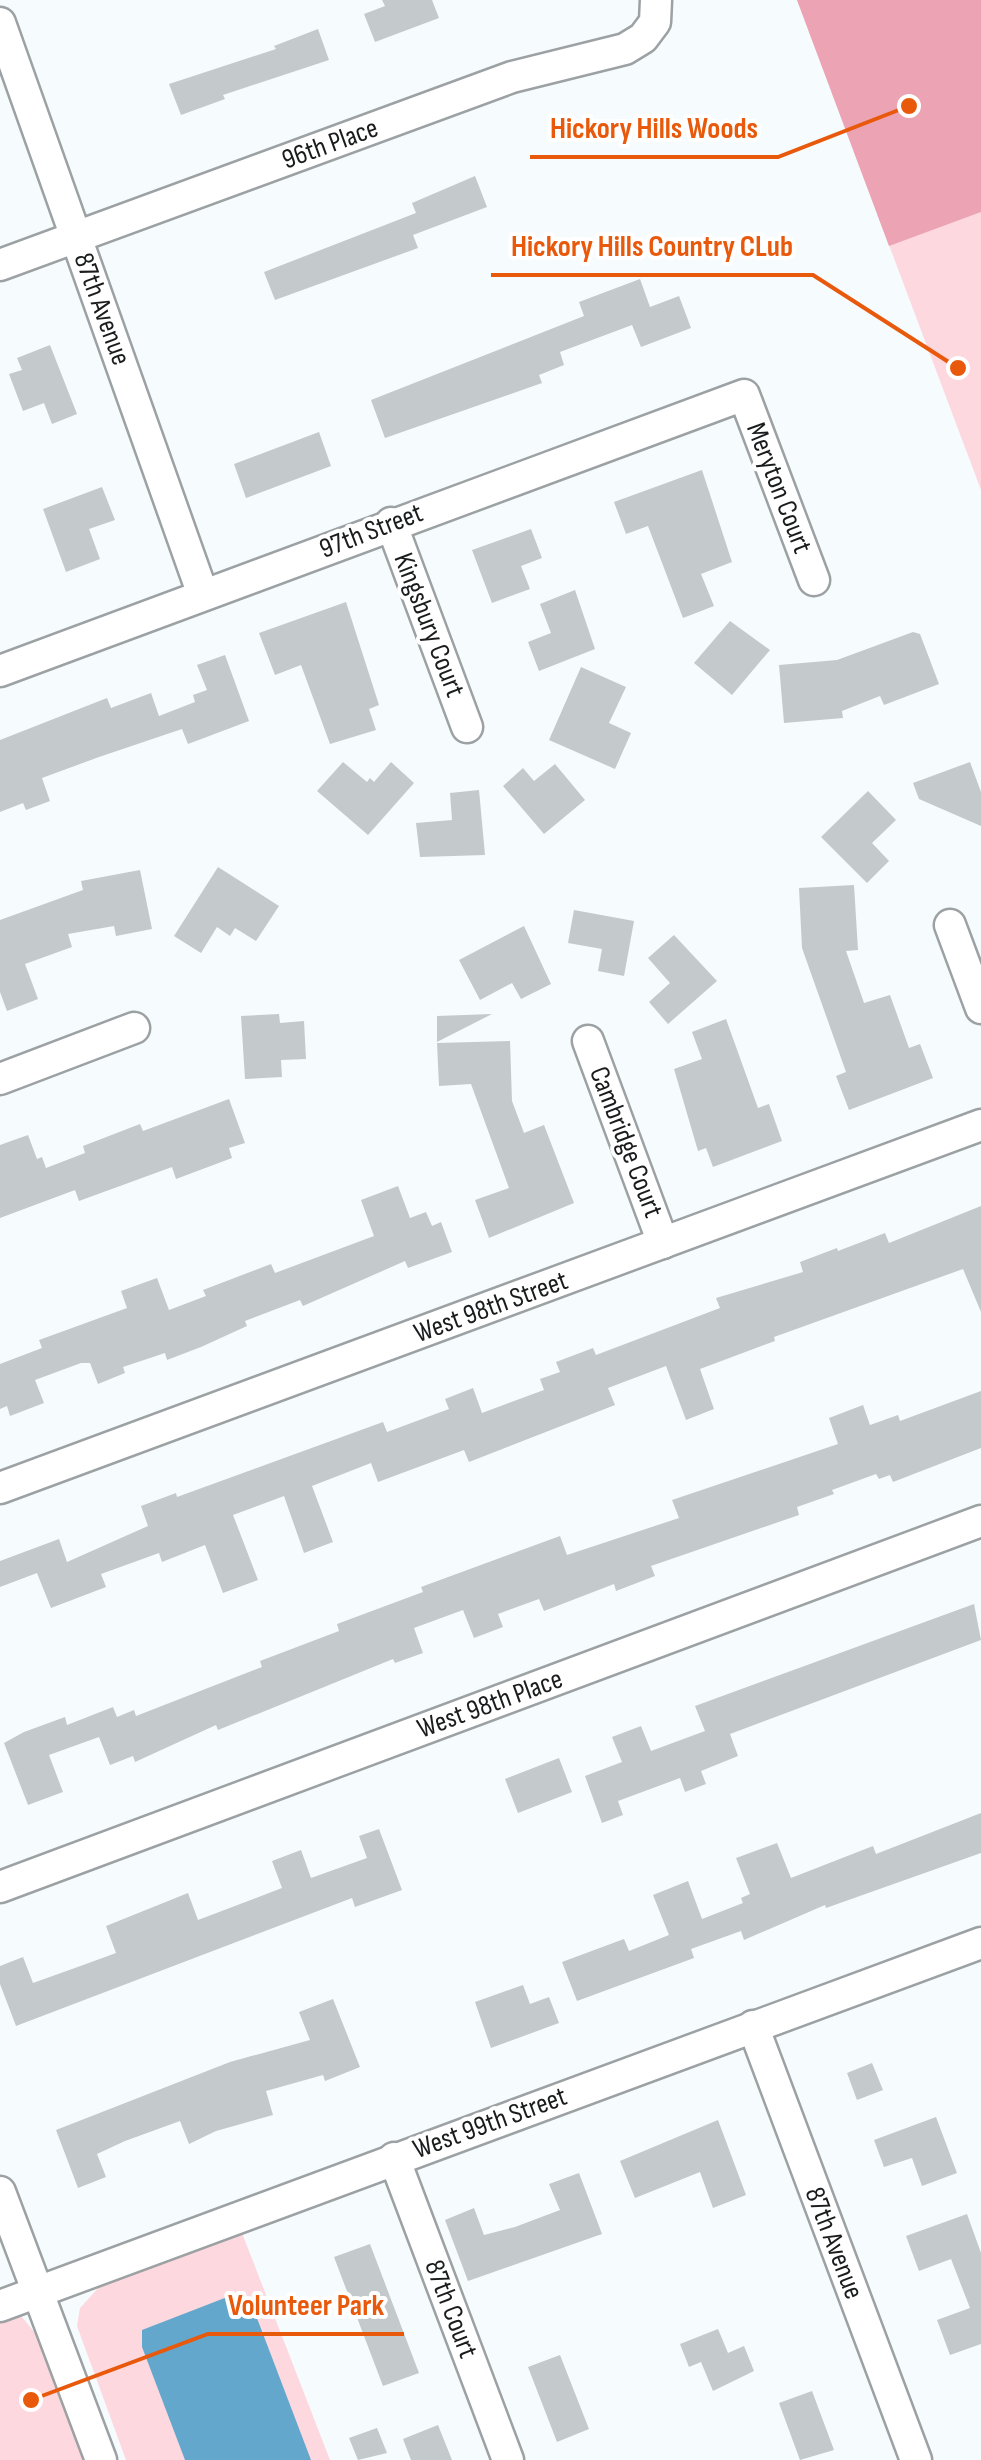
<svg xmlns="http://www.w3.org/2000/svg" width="981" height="2460" font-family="'Sofia Sans Condensed',sans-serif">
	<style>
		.green { fill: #fdd8df }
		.forest { fill: #eca4b4 }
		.water { fill: #63a8cc }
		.building { fill: #c4c9cc }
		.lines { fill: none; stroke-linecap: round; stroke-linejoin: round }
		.minor-casing { stroke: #9ca1a4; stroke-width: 35 }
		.minor { stroke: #fff; stroke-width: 30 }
		.labels { text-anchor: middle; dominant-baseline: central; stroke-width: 8; stroke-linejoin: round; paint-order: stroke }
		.street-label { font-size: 28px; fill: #1a1b1c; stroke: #fff }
		.leader { fill: none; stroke: #e8590c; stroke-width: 4 }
		.callout-dot { fill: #e8590c; stroke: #fff; stroke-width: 4 }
		.callout-label { font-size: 30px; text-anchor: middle; font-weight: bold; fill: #e8590c; stroke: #fff; stroke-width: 8; stroke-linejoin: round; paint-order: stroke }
	</style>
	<rect width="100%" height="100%" fill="#f6fbfe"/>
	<g class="green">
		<path d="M797 0H981V490Z"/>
		<path d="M242 2233 330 2460H126L77 2326 80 2308 101 2285Z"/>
		<path d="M7 2315 22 2317 40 2339 86 2460H0V2317Z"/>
	</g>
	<path class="forest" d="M797 0H981V212L889 246Z"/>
	<path class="water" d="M235 2294 246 2297 252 2305 311 2460H185L142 2347V2330Z"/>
	<g class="building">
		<path d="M382 0H432L439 18 375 42 364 14 385 6Z"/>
		<path d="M318 29 329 60 223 95 225 99 181 115 169 84 276 49 274 46Z"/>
		<path d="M475 176 487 207 413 235 418 248 275 300 264 272 416 213 412 203Z"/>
		<path d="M640 279 650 307 679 296 691 328 641 347 632 325 560 352 564 365 539 375 542 383 385 438 371 400 584 316 579 302Z"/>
		<path d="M50 345 77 414 52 424 44 403 23 411 9 374 22 370 17 358Z"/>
		<path d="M319 432 331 466 246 498 234 464Z"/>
		<path d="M702 470 732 562 701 574 714 606 683 618 648 526 626 534 614 502Z"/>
		<path d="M102 487 115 520 89 529 100 559 66 572 43 509Z"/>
		<path d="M531 529 542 558 521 566 530 589 492 603 472 550Z"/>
		<path d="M575 590 595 649 539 671 528 642 551 633 540 604Z"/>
		<path d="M346 602 379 705 369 709 376 730 330 744 301 665 275 675 259 633Z"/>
		<path d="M730 621 770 650 732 695 694 663Z"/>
		<path d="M913 632 920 634 939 684 884 705 880 696 842 711 843 718 784 723 779 665 837 660Z"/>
		<path d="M225 655 249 721 188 744 182 729 99 757 42 778 50 801 26 810 23 803 0 812V740L107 698 111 708 151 693 159 716 195 702 193 695 207 690 197 665Z"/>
		<path d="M581 667 626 687 609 723 631 733 615 769 549 740Z"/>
		<path d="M343 762 367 782 370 778 374 782 391 762 414 783 368 835 317 791Z"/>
		<path d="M970 762 981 792V826L919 799 913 783Z"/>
		<path d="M555 764 585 800 544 834 503 786 523 768 534 781Z"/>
		<path d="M479 790 485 855 420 857 416 823 452 820 450 793Z"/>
		<path d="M868 791 896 820 872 843 889 861 867 883 821 837Z"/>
		<path d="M218 867 279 906 256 941 235 928 230 936 217 927 201 953 174 936Z"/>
		<path d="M140 870 152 929 116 936 114 926 68 934 72 947 25 964 38 999 7 1011 0 992V920L83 890 81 881Z"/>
		<path d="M854 885 858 950 846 951 864 1003 890 995 909 1048 920 1044 933 1078 849 1110 836 1076 846 1072 802 948 799 888Z"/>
		<path d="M574 910 634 921 624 976 598 971 602 949 568 943Z"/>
		<path d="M524 926 551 984 521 999 512 983 480 1000 459 960Z"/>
		<path d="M674 935 717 981 668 1024 649 1002 670 983 648 958Z"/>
		<path d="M279 1014 280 1023 304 1021 306 1059 281 1060 282 1077 245 1079 241 1016Z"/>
		<path d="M492 1014 437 1042V1016Z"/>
		<path d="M726 1019 758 1108 769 1104 782 1141 713 1167 706 1148 698 1151 674 1069 702 1059 692 1032Z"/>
		<path d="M510 1041 512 1101 524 1133 544 1125 574 1203 489 1238 475 1200 509 1188 471 1084 439 1086 437 1043Z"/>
		<path d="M229 1099 245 1143 229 1148 232 1158 176 1179 172 1167 79 1201 75 1190 0 1218V1145L28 1135 37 1159 42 1157 46 1168 85 1153 83 1146 140 1124 143 1131Z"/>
		<path d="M398 1186 410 1218 426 1212 432 1226 441 1222 452 1252 408 1268 405 1261 303 1306 300 1300 245 1321 247 1326 201 1347 167 1360 165 1353 123 1367 125 1373 98 1384 90 1363H81L35 1380 44 1403 10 1416 7 1406 0 1409V1364L42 1348 39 1340 127 1308 121 1291 157 1278 169 1310 206 1296 203 1290 271 1264 275 1273 374 1236 361 1200Z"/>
		<path d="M981 1206V1312L963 1269 774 1337 775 1341 700 1369 714 1409 686 1420 666 1366 608 1388 615 1405 469 1462 464 1450 378 1482 371 1463 312 1486 333 1542 304 1553 284 1496 233 1515 258 1580 223 1593 205 1545 162 1562 159 1553 101 1574 106 1587 51 1608 37 1573 0 1587V1561L59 1539 67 1562 148 1526 141 1506 176 1493 177 1497 383 1422 387 1432 449 1409 445 1399 473 1388 482 1413 544 1390 540 1379 560 1372 556 1362 593 1348 596 1355 720 1308 716 1298 803 1272 800 1262 837 1248 838 1251 885 1233 889 1243Z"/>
		<path d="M981 1391V1448L893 1482 890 1475 879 1479 876 1474 832 1490 834 1494 797 1507 799 1515 651 1566 655 1576 616 1591 614 1584 544 1611 539 1599 498 1614 503 1627 474 1638 463 1610 414 1628 423 1653 395 1663 393 1659 218 1730 216 1725 135 1762 133 1756 110 1765 99 1737 49 1755 63 1792 28 1805 4 1743 24 1732 65 1717 67 1725 113 1707 117 1717 134 1710 136 1716 262 1667 260 1661 339 1631 337 1624 423 1592 421 1587 560 1536 567 1555 679 1518 672 1500 838 1444 829 1418 863 1405 870 1425 898 1415 900 1421Z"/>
		<path d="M974 1604 981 1640 730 1734 738 1756 701 1771 706 1784 685 1792 680 1778 618 1801 623 1815 602 1823 585 1776 622 1762 612 1737 641 1726 651 1751 705 1731 695 1706Z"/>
		<path d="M559 1758 572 1792 518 1813 505 1779Z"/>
		<path d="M981 1813V1853L826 1908 825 1905 744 1940 741 1931 691 1949 694 1958 577 2001 562 1962 624 1939 629 1951 669 1935 653 1895 688 1881 702 1919 743 1903 741 1898 750 1894 736 1858 777 1843 791 1878 873 1846 876 1854Z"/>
		<path d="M379 1829 402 1890 355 1907 352 1898 16 2026 0 1984V1966L23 1957 33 1983 86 1964 116 1953 106 1926 188 1893 198 1920 282 1888 272 1861 301 1850 311 1878 367 1858 359 1836Z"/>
		<path d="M523 1985 530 2004 549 1997 559 2023 491 2048 475 2002Z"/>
		<path d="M333 1999 360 2067 325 2081 323 2075 266 2091 273 2115 216 2131 189 2144 180 2121 125 2141 97 2154 106 2177 78 2188 56 2130 230 2062 310 2040 299 2012Z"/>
		<path d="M872 2063 883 2090 857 2100 847 2073Z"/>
		<path d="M936 2117 957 2173 922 2186 912 2158 884 2167 874 2140Z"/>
		<path d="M718 2120 746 2195 713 2208 700 2172 635 2198 620 2161Z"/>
		<path d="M579 2173 602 2234 468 2281 445 2220 474 2208 484 2235 515 2227 560 2210 549 2184Z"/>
		<path d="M967 2214 981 2253V2344L950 2355 937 2320 970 2308 951 2259 919 2271 906 2236Z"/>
		<path d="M370 2244 419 2373 383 2386 334 2257Z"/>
		<path d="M718 2329 728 2353 744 2346 754 2371 713 2391 701 2362 689 2367 680 2344Z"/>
		<path d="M560 2355 589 2429 557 2442 528 2367Z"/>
		<path d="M812 2391 834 2450 800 2460 779 2403Z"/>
		<path d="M438 2425 452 2460H411L403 2439Z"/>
		<path d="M377 2428 387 2453 358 2460 349 2438Z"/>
	</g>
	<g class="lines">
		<g class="minor-casing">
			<g id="minor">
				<path d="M0 23 203 595"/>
				<path d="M0 265 512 77 625 49 643 38 655 22 656 0"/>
				<path d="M391 523 467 727"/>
				<path d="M0 671 744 395 814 580"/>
				<path d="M950 925 981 1008"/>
				<path d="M588 1041 663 1243"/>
				<path d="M0 1079 134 1028"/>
				<path d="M0 1488 981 1125"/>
				<path d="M0 1887 981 1521"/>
				<path d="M753 2026 916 2460"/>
				<path d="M394 2158 508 2460"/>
				<path d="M0 2192 101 2460"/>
				<path d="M0 2306 981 1943"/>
			</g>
		</g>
		<use href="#minor" class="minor"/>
	</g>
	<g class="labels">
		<g class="street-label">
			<text transform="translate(330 144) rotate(-20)">96th Place</text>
			<text transform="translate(102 309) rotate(70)">87th Avenue</text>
			<text transform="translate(779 488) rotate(69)">Meryton Court</text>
			<text transform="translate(371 531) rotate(-21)">97th Street</text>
			<text transform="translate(429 625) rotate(69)">Kingsbury Court</text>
			<text transform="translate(626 1142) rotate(69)">Cambridge Court</text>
			<text transform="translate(491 1307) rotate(-20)">West 98th Street</text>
			<text transform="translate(490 1704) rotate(-20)">West 98th Place</text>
			<text transform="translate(490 2123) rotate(-20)">West 99th Street</text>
			<text transform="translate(834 2243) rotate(69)">87th Avenue</text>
			<text transform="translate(451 2309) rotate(69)">87th Court</text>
		</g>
	</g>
	<path class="leader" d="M909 106L778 157H530M958 368L813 275H491M31 2400L208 2334H404"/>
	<g class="callout-dot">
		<circle cx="909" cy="106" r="10"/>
		<circle cx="958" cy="368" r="10"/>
		<circle cx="31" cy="2400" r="10"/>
	</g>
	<g class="callout-label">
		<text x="654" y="138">Hickory Hills Woods</text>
		<text x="652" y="256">Hickory Hills Country CLub</text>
		<text x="306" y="2315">Volunteer Park</text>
	</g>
</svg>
